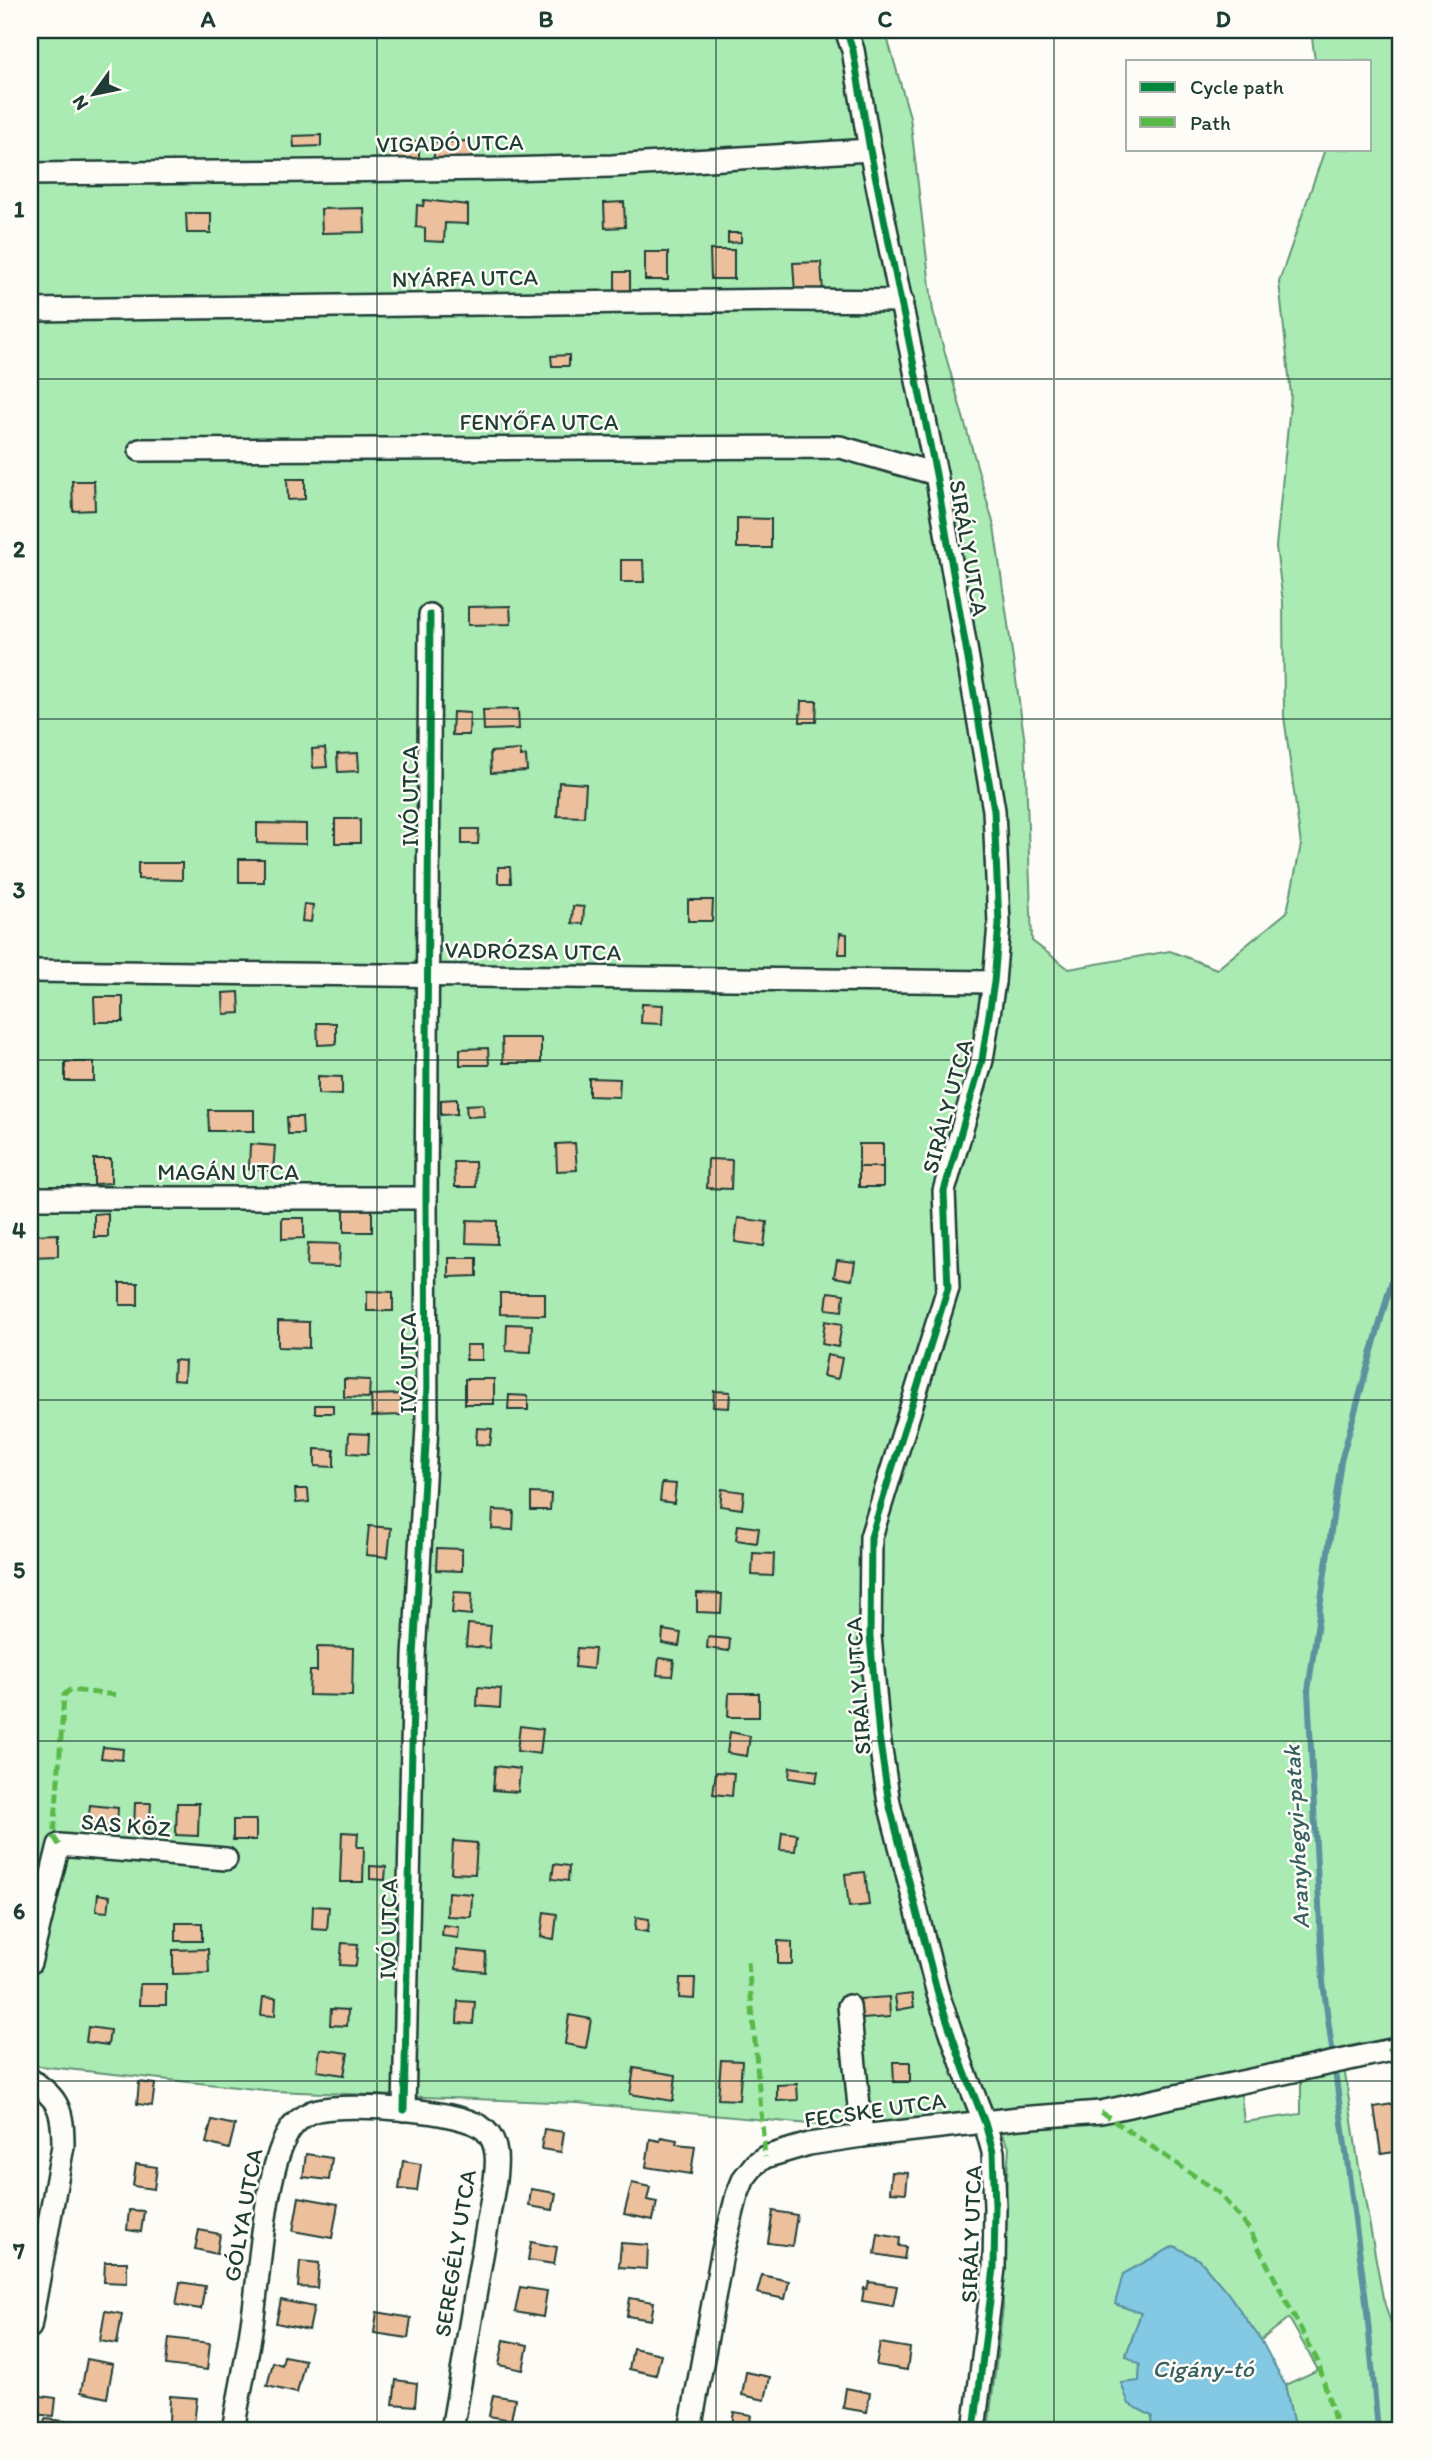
<svg xmlns="http://www.w3.org/2000/svg" width="1431" height="2460" font-family="Itim,sans-serif">
	<style>
		.green { fill: #aaebb4; stroke: #649474; stroke-width: 2; fill-rule: evenodd }
		.water { fill: #83c9e4; stroke: #5b919e; stroke-width: 2 }
		.lines { fill: none; stroke-linecap: round; stroke-linejoin: round }
		.stream { stroke: #5b919e; stroke-width: 6 }
		.building { fill: #edc09d; stroke: #1f3d34; stroke-width: 2 }
		.street-casing { stroke: #1f3d34; stroke-width: 26 }
		.street { stroke: #fdfcf7; stroke-width: 21 }
		.quiet { stroke: #58b947; stroke-width: 5; stroke-dasharray: 10 5; stroke-linecap: butt }
		.cycleway-casing { stroke: #fdfcf7; stroke-width: 11 }
		.cycleway { stroke: #00873e; stroke-width: 7 }
		.grid { fill: none; stroke: #1f3d34; stroke-width: 2; stroke-opacity: 0.55 }
		.labels { text-anchor: middle; dominant-baseline: central; stroke-width: 5; stroke-linejoin: round; paint-order: stroke }
		.street-label { font-size: 23px; fill: #1f3d34; stroke: #fdfcf7 }
		.water-label { font-size: 24px; font-style: italic; fill: #386060; stroke: #fdfcf7 }
		.neatline { fill: none; stroke: #1f3d34; stroke-width: 2.5 }
		.grid-label { font-size: 23px; text-anchor: middle; font-weight: bold; fill: #1f3d34 }
	</style>
	<rect width="100%" height="100%" fill="#fdfcf7"/>
	<filter id="ink" filterUnits="userSpaceOnUse"><feTurbulence type="fractalNoise" baseFrequency=".0143" numOctaves="2"/><feDisplacementMap in="SourceGraphic" scale="14" xChannelSelector="R" yChannelSelector="G"/><feConvolveMatrix kernelMatrix="1 2 1 2 8 2 1 2 1" color-interpolation-filters="sRGB"/></filter>
	<g filter="url(#ink)">
		<path class="green" d="M30 30H885L910 117 933 311 994 526 1025 743 1032 941 1069 969 1170 951 1217 969 1287 912 1301 845 1284 716 1283 602 1276 547 1291 395 1279 282 1325 149H1370V61H1315L1311 30H1401V2036L1349 2046 1345 2074 1358 2161 1383 2298 1391 2323 1401 2322V2430H1295L1285 2385 1318 2370 1289 2318 1261 2340 1227 2292 1200 2260 1174 2247 1116 2304 1141 2313 1126 2355 1140 2365 1139 2382 1122 2383 1130 2404 1152 2416 1150 2430H988L1003 2308 1002 2248 1009 2147 991 2115 821 2125 577 2103 274 2091 30 2065ZM1239 2076 1301 2080V2114L1244 2122Z"/>
		<path class="water" d="M1174 2246 1200 2260 1227 2292 1261 2340 1285 2385 1295 2430H1150L1152 2416 1129 2404 1121 2383 1139 2381 1140 2365 1126 2356 1141 2313 1115 2304 1123 2274Z"/>
		<g class="lines">
			<path class="stream" d="M1378 2430 1366 2301 1323 1982 1308 1691 1341 1461 1401 1248"/>
		</g>
		<g class="building">
			<path d="M321 135V146L294 147 293 136Z"/>
			<path d="M397 141H419V159L397 158Z"/>
			<path d="M471 141 472 160 434 161V142Z"/>
			<path d="M424 200 468 205V224L445 223 444 242 425 241V228L416 227 417 205 423 206Z"/>
			<path d="M624 202 625 227 605 228 604 203Z"/>
			<path d="M364 208 365 232 322 233 321 209Z"/>
			<path d="M186 213H211V233H187Z"/>
			<path d="M728 233H741V242L728 243Z"/>
			<path d="M710 250H734V279H711Z"/>
			<rect x="645" y="252" width="23" height="28"/>
			<path d="M821 262 823 292 795 293 793 263Z"/>
			<rect x="615" y="272" width="15" height="27"/>
			<path d="M569 355V366H552L551 356Z"/>
			<path d="M287 479H305V499L288 500Z"/>
			<path d="M72 481H94L95 510 73 511Z"/>
			<path d="M737 518 771 519V548H737Z"/>
			<path d="M621 560H643L644 582H621Z"/>
			<path d="M510 606 511 624 468 625V607Z"/>
			<path d="M801 701H817L816 722H800Z"/>
			<path d="M518 709 519 729 484 730 483 710Z"/>
			<path d="M453 712 470 713 469 735H452Z"/>
			<path d="M325 748 327 767 313 768 312 749Z"/>
			<path d="M520 750 521 757 526 756 527 771 491 773 490 752Z"/>
			<path d="M358 753 359 771 338 772 337 754Z"/>
			<path d="M559 782 586 784 584 817 557 816Z"/>
			<rect x="335" y="819" width="25" height="24"/>
			<path d="M257 823 306 824V844L257 843Z"/>
			<path d="M462 829H479L478 844H462Z"/>
			<rect x="239" y="859" width="25" height="23"/>
			<path d="M138 863H182V880L138 879Z"/>
			<path d="M498 867H510L511 883H498Z"/>
			<path d="M688 900H713L712 921H688Z"/>
			<path d="M304 904 313 905 311 922 302 921Z"/>
			<path d="M573 906 584 907 583 924 572 923Z"/>
			<path d="M840 933 847 934V954H839Z"/>
			<path d="M239 992 240 1013 224 1014 223 993Z"/>
			<path d="M94 997H123V1022H95Z"/>
			<path d="M642 1004 663 1005 662 1024 641 1023Z"/>
			<path d="M317 1023H336V1044L318 1045Z"/>
			<path d="M502 1038H541V1063H503Z"/>
			<path d="M488 1048 489 1065H460V1049Z"/>
			<rect x="65" y="1062" width="29" height="19"/>
			<path d="M318 1076 342 1077V1095L318 1094Z"/>
			<path d="M589 1078 620 1079 619 1097 589 1096Z"/>
			<path d="M457 1099V1114L441 1115V1100Z"/>
			<path d="M483 1104 484 1116 467 1117 466 1105Z"/>
			<path d="M208 1110H254V1131H209Z"/>
			<path d="M287 1117H302L303 1134H288Z"/>
			<path d="M575 1143 577 1170 557 1171 556 1144Z"/>
			<path d="M250 1144 275 1146 273 1171 249 1169Z"/>
			<rect x="859" y="1144" width="24" height="23"/>
			<path d="M94 1159H111V1183L94 1184Z"/>
			<path d="M708 1159 732 1160 731 1189 707 1188Z"/>
			<path d="M454 1162H475L476 1187H455Z"/>
			<rect x="859" y="1167" width="24" height="20"/>
			<rect x="344" y="1209" width="28" height="23"/>
			<path d="M108 1213V1237H94V1214Z"/>
			<path d="M282 1218H304V1238L282 1239Z"/>
			<path d="M738 1218 767 1222 764 1246 735 1242Z"/>
			<path d="M467 1220 497 1221V1244L466 1243Z"/>
			<path d="M58 1234V1256L30 1257V1239H33V1235Z"/>
			<path d="M308 1243 340 1244 339 1267 307 1266Z"/>
			<path d="M449 1258H477V1276L449 1277Z"/>
			<path d="M837 1260 855 1262 852 1280 834 1277Z"/>
			<rect x="120" y="1283" width="18" height="22"/>
			<path d="M367 1291 393 1292V1311H367Z"/>
			<path d="M828 1292 844 1294 842 1311 826 1309Z"/>
			<path d="M500 1293H545V1315L500 1314Z"/>
			<path d="M278 1321 309 1322V1348L278 1347Z"/>
			<path d="M825 1321 842 1324 838 1347 822 1344Z"/>
			<path d="M507 1324 532 1325 531 1352 506 1351Z"/>
			<rect x="466" y="1345" width="16" height="15"/>
			<path d="M827 1355 842 1358 838 1379 823 1376Z"/>
			<path d="M174 1360 185 1361 184 1381 173 1380Z"/>
			<path d="M344 1379 370 1380 369 1398 344 1397Z"/>
			<rect x="465" y="1379" width="29" height="25"/>
			<path d="M714 1391 730 1392 729 1408 713 1407Z"/>
			<path d="M401 1394V1415L372 1416 371 1395Z"/>
			<path d="M509 1395 528 1396V1410H508Z"/>
			<rect x="315" y="1405" width="18" height="8"/>
			<path d="M477 1428 492 1429 490 1445 476 1444Z"/>
			<path d="M349 1433 369 1434 368 1454 348 1453Z"/>
			<path d="M315 1449 334 1450V1467L315 1466Z"/>
			<path d="M662 1483 676 1484 674 1503 660 1501Z"/>
			<path d="M295 1489H308L309 1502 296 1503Z"/>
			<path d="M722 1489 744 1492 742 1509 720 1506Z"/>
			<path d="M531 1493 551 1494 550 1510H531Z"/>
			<path d="M493 1510 514 1511 513 1530 492 1529Z"/>
			<path d="M738 1525 759 1528 757 1543 736 1540Z"/>
			<path d="M369 1526 391 1528 388 1557 366 1555Z"/>
			<path d="M437 1548 462 1549V1571L436 1570Z"/>
			<path d="M753 1553 774 1554 773 1576 752 1575Z"/>
			<path d="M454 1592 472 1593 471 1615 452 1613Z"/>
			<path d="M697 1593 722 1594 721 1613 697 1612Z"/>
			<path d="M468 1624 491 1626 489 1648 466 1646Z"/>
			<path d="M663 1630 681 1633 679 1646 662 1643Z"/>
			<path d="M708 1637 730 1639 729 1651 707 1648Z"/>
			<path d="M317 1647 353 1648 352 1696 309 1695 310 1671H317Z"/>
			<path d="M577 1648 595 1649 593 1669 575 1667Z"/>
			<path d="M659 1658 674 1660 672 1676 657 1675Z"/>
			<path d="M478 1687 501 1689 500 1708 477 1706Z"/>
			<path d="M729 1693H759V1717H728Z"/>
			<path d="M520 1726 543 1729 540 1754 517 1751Z"/>
			<path d="M730 1732 750 1736 747 1756 727 1753Z"/>
			<path d="M103 1747 123 1749 122 1760 101 1758Z"/>
			<path d="M495 1766 520 1769 518 1792 493 1790Z"/>
			<path d="M790 1767 818 1771 816 1782 789 1778Z"/>
			<path d="M716 1772 734 1773 732 1796 713 1794Z"/>
			<path d="M135 1803H151L149 1830 134 1829Z"/>
			<path d="M177 1803H199L198 1836 176 1835Z"/>
			<path d="M90 1805 118 1808 117 1826 88 1823Z"/>
			<rect x="233" y="1820" width="23" height="20"/>
			<path d="M342 1832 358 1833 357 1847H364L363 1882H340Z"/>
			<path d="M782 1832 797 1834 795 1851 780 1850Z"/>
			<path d="M453 1841 477 1843 475 1874 451 1873Z"/>
			<path d="M554 1864 569 1866 568 1881 552 1879Z"/>
			<path d="M370 1866 386 1867 385 1880 370 1879Z"/>
			<path d="M865 1872 869 1905 849 1907 845 1874Z"/>
			<path d="M448 1892 472 1894 471 1917 447 1916Z"/>
			<path d="M98 1894 110 1896 108 1912 96 1911Z"/>
			<path d="M313 1906 329 1907 327 1930 312 1929Z"/>
			<path d="M544 1912 557 1914 554 1939 541 1937Z"/>
			<path d="M636 1917 649 1919 648 1932 635 1930Z"/>
			<rect x="176" y="1923" width="26" height="18"/>
			<path d="M443 1925 459 1927 458 1938 442 1936Z"/>
			<path d="M778 1941 792 1942V1964H778Z"/>
			<path d="M342 1943 358 1944 356 1966 340 1965Z"/>
			<path d="M208 1949 209 1973 173 1974V1950Z"/>
			<path d="M457 1950 486 1953 485 1972 456 1969Z"/>
			<path d="M680 1978H695L694 1999 679 1998Z"/>
			<path d="M140 1984H166V2005H139Z"/>
			<path d="M912 1994 914 2007 897 2010 895 1996Z"/>
			<path d="M263 1997 276 1998 275 2016 261 2015Z"/>
			<path d="M889 1997 890 2017 862 2019 860 1999Z"/>
			<path d="M458 2001 475 2002 473 2024 457 2023Z"/>
			<path d="M331 2009 348 2010 347 2026 330 2025Z"/>
			<path d="M569 2015 591 2019 586 2048 565 2044Z"/>
			<path d="M88 2027 110 2030 108 2045 86 2042Z"/>
			<path d="M320 2049 348 2053 344 2075 317 2071Z"/>
			<path d="M721 2060 742 2061 739 2100 718 2099Z"/>
			<path d="M893 2062H910V2082H894Z"/>
			<path d="M634 2068 676 2075 673 2101 630 2094Z"/>
			<path d="M139 2082 155 2084 152 2106 137 2104Z"/>
			<path d="M797 2084 798 2100 777 2101V2085Z"/>
			<path d="M1399 2103 1401 2151 1381 2154 1374 2107Z"/>
			<path d="M212 2120 235 2125 229 2149 206 2143Z"/>
			<path d="M544 2129 564 2132 561 2152 541 2149Z"/>
			<path d="M661 2137 677 2140 676 2144 695 2146 691 2174 646 2167 650 2139 660 2141Z"/>
			<path d="M306 2154 332 2158 329 2180 303 2177Z"/>
			<path d="M403 2161 421 2164 417 2191 399 2189Z"/>
			<path d="M136 2164 157 2167 154 2189 133 2186Z"/>
			<path d="M892 2172 908 2173 906 2193 890 2192Z"/>
			<path d="M632 2183 650 2187 647 2200 657 2202 653 2220 624 2214Z"/>
			<path d="M531 2189 556 2193 553 2210 529 2206Z"/>
			<path d="M299 2197 338 2204 332 2238 293 2231Z"/>
			<path d="M129 2210 144 2211 141 2232 127 2230Z"/>
			<path d="M773 2211 797 2215 792 2246 768 2243Z"/>
			<path d="M199 2230 220 2234 217 2254 195 2249Z"/>
			<path d="M878 2234 900 2238 899 2246 906 2247 904 2259 875 2254Z"/>
			<path d="M531 2242 557 2247 554 2264 528 2260Z"/>
			<path d="M621 2243 648 2245 647 2269 619 2267Z"/>
			<path d="M300 2261 319 2263 317 2288 298 2287Z"/>
			<path d="M105 2262H127V2283L104 2282Z"/>
			<path d="M762 2275 789 2281 785 2299 757 2293Z"/>
			<path d="M180 2282 205 2286 201 2309 176 2305Z"/>
			<path d="M869 2282 897 2286 893 2306 862 2301 864 2288 867 2289Z"/>
			<path d="M520 2287 547 2291 543 2317 515 2312Z"/>
			<path d="M630 2298 654 2302 651 2320 627 2316Z"/>
			<path d="M281 2300 314 2307 309 2330 276 2323Z"/>
			<path d="M105 2311 122 2314 117 2344 100 2341Z"/>
			<path d="M377 2312 411 2318 408 2338 374 2333Z"/>
			<path d="M169 2338 210 2343 207 2370 166 2365Z"/>
			<path d="M504 2340 528 2345 523 2370 499 2365Z"/>
			<path d="M880 2343 910 2348 907 2370 876 2365Z"/>
			<path d="M633 2348 661 2354 656 2375 629 2369Z"/>
			<path d="M284 2356 305 2360 297 2393 267 2386 273 2362 282 2365Z"/>
			<path d="M87 2359 113 2364 107 2398 81 2392Z"/>
			<path d="M746 2372 770 2377 765 2400 742 2395Z"/>
			<path d="M396 2380 417 2383 415 2406 393 2404Z"/>
			<path d="M846 2388 870 2393 867 2412 843 2408Z"/>
			<path d="M34 2395 56 2398 54 2416 32 2414Z"/>
			<path d="M493 2395 515 2399 511 2420 489 2416Z"/>
			<path d="M170 2396 197 2398 194 2424 169 2422Z"/>
			<path d="M734 2412 751 2415 749 2430H731Z"/>
			<path d="M45 2419 74 2422 73 2430H43Z"/>
		</g>
		<g class="lines">
			<g class="street-casing">
				<g id="street">
					<path d="M846 30 853 50 870 150 936 474 994 810 999 924 994 982 982 1060 944 1191 948 1288 871 1537 870 1636 879 1736 889 1803 938 1994 964 2070 985 2123 993 2152 995 2207 994 2268 974 2430"/>
					<path d="M30 174 503 169 612 166 870 150"/>
					<path d="M30 310 788 300 902 301"/>
					<path d="M140 450 840 447 936 474"/>
					<path d="M30 971 994 982"/>
					<path d="M30 1198H426"/>
					<path d="M30 1963 59 1845 226 1859"/>
					<path d="M849 2006 862 2136"/>
					<path d="M30 2080C60 2098 63 2112 63 2146L30 2327"/>
					<path d="M404 2110 414 1657 427 1426 426 1198 430 615"/>
					<path d="M233 2430C240 2390 249 2350 254 2309 260 2265 266 2160 292 2127 298 2120 308 2112 318 2110 349 2103 463 2109 485 2130 499 2143 497 2163 495 2180L452 2430"/>
					<path d="M690 2430 722 2254 737 2195 744 2178 755 2164 765 2157 809 2144 862 2136 1019 2118 1101 2112 1401 2048"/>
				</g>
			</g>
			<use href="#street" class="street"/>
			<g class="quiet">
				<path d="M59 1845 54 1837 64 1695 70 1690 117 1695"/>
				<path d="M748 1962 765 2157"/>
				<path d="M1389 2051 1401 2034"/>
				<path d="M1101 2112 1218 2192 1249 2229 1318 2362 1338 2430"/>
			</g>
			<g class="cycleway-casing">
				<g id="cycleway">
					<path d="M846 30 853 50 870 150 936 474 994 810 999 924 994 982 982 1060 944 1191 948 1288 871 1537 870 1636 879 1736 889 1803 938 1994 964 2070 985 2123 993 2152 995 2207 994 2268 974 2430"/>
					<path d="M404 2110 414 1657 427 1426 426 1198 430 615"/>
				</g>
			</g>
			<use href="#cycleway" class="cycleway"/>
		</g>
	</g>
	<path class="grid" d="M377 30V2430M716 30V2430M1054 30V2430M30 379H1401M30 719H1401M30 1060H1401M30 1400H1401M30 1741H1401M30 2081H1401"/>
	<g class="labels">
		<g class="street-label">
			<text transform="translate(450 143) rotate(-1)">VIGADÓ UTCA</text>
			<text transform="translate(465 278) rotate(-1)">NYÁRFA UTCA</text>
			<text x="539" y="422">FENYŐFA UTCA</text>
			<text transform="translate(969 548) rotate(80)">SIRÁLY UTCA</text>
			<text transform="translate(410 796) rotate(-90)">IVÓ UTCA</text>
			<text transform="translate(533 951) rotate(1)">VADRÓZSA UTCA</text>
			<text transform="translate(947 1106) rotate(-75)">SIRÁLY UTCA</text>
			<text x="228" y="1172">MAGÁN UTCA</text>
			<text transform="translate(408 1363) rotate(-90)">IVÓ UTCA</text>
			<text transform="translate(858 1686) rotate(-94)">SIRÁLY UTCA</text>
			<text transform="translate(126 1825) rotate(5)">SAS KÖZ</text>
			<text transform="translate(388 1929) rotate(-89)">IVÓ UTCA</text>
			<text transform="translate(875 2110) rotate(-8)">FECSKE UTCA</text>
			<text transform="translate(243 2215) rotate(-80)">GÓLYA UTCA</text>
			<text transform="translate(971 2234) rotate(-88)">SIRÁLY UTCA</text>
			<text transform="translate(455 2253) rotate(-81)">SEREGÉLY UTCA</text>
		</g>
		<g class="water-label">
			<text transform="translate(1296 1837) rotate(-93)">Aranyhegyi-patak</text>
			<text x="1203" y="2368">Cigány-tó</text>
		</g>
	</g>
	<rect width="1431" height="2460" fill="none" stroke="#fdfcf7" stroke-width="77"/>
	<rect x="1126" y="60" width="245" height="91" fill="#fdfcf7" stroke="#a4b0a9" stroke-width="2"/>
	<rect x="1140" y="82" width="35" height="10" fill="#00873e" stroke="#a4b0a9" stroke-width="2"/>
	<text x="1190" y="94" font-size="21" fill="#1f3d34">Cycle path</text>
	<rect x="1140" y="117" width="35" height="10" fill="#58b947" stroke="#a4b0a9" stroke-width="2"/>
	<text x="1190" y="130" font-size="21" fill="#1f3d34">Path</text>
	<g transform="translate(94 94) rotate(237)" stroke="#fdfcf7" stroke-width="5" paint-order="stroke">
	<path d="M0-5L12 26L0 18L-12 26Z" fill="#1f3d34"/>
	<text y="-10" font-size="19" font-weight="bold" text-anchor="middle" fill="#1f3d34">N</text>
	</g>
	<rect x="38" y="38" width="1354" height="2384" class="neatline"/>
	<g class="grid-label">
		<text x="208" y="27">A</text>
		<text x="546" y="27">B</text>
		<text x="885" y="27">C</text>
		<text x="1223" y="27">D</text>
		<text x="19" y="217">1</text>
		<text x="19" y="557">2</text>
		<text x="19" y="898">3</text>
		<text x="19" y="1238">4</text>
		<text x="19" y="1578">5</text>
		<text x="19" y="1919">6</text>
		<text x="19" y="2259">7</text>
	</g>
</svg>
